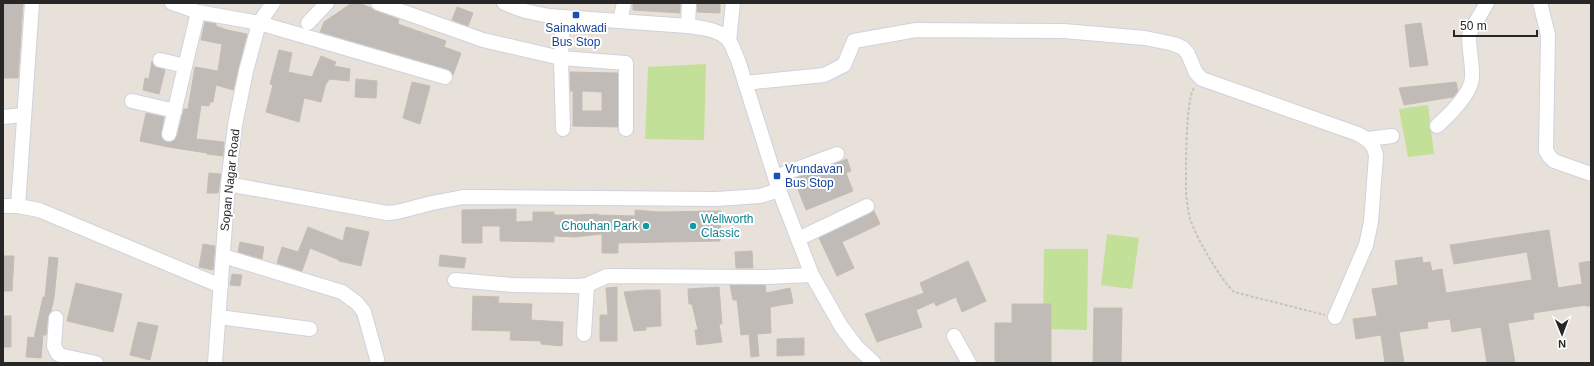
<svg xmlns="http://www.w3.org/2000/svg" width="1594" height="366" font-family="Arial,sans-serif">
	<style>
		.pitch { fill: #c2e097 }
		.building { fill: #c0bbb6; stroke: #c3bdb3; fill-rule: evenodd }
		.lines { fill: none; stroke-linecap: round; stroke-linejoin: round }
		.minor-casing { stroke: #cfd2de; stroke-width: 16 }
		.path { stroke: #c3c3c3; stroke-width: 2; stroke-dasharray: 3 2; stroke-linecap: butt }
		.minor { stroke: #fff; stroke-width: 14 }
		.transit-dot { fill: #1a4fb4; stroke: #fff; stroke-width: 1.5 }
		.culture-dot { fill: #0f9aa8; stroke: #fff; stroke-width: 1.5 }
		.labels { text-anchor: middle; dominant-baseline: central; stroke-width: 4; stroke-linejoin: round; paint-order: stroke }
		.transit-label { font-size: 12px; fill: #164399; stroke: #fff }
		.street-label { font-size: 12px; fill: #272727; stroke: #fff }
		.culture-label { font-size: 12px; fill: #0d838f; stroke: #fff; text-anchor: start }
	</style>
	<rect width="100%" height="100%" fill="#e8e1d9"/>
	<g class="pitch">
		<path d="M706 64 704 140 645 139 648 67Z"/>
		<path d="M1428 105 1434 154 1408 157 1399 109Z"/>
		<path d="M1107 234 1139 238 1132 289 1101 285Z"/>
		<path d="M1044 249H1088L1087 330 1043 329Z"/>
	</g>
	<g class="building">
		<path d="M3 3H23L18 78H3Z"/>
		<path d="M352 3H359L371 8 375 11 399 19 398 24 446 41 444 47 461 53 453 75 447 69 320 32 324 22Z"/>
		<path d="M633 3H680V13L633 10Z"/>
		<path d="M697 3H720V13L697 12Z"/>
		<path d="M457 7 473 13 468 26 452 20Z"/>
		<path d="M205 22 216 24V26L227 30 247 34 233 90 216 85 213 102H210L209 106 201 105 196 139 224 142 223 156 207 154V153L168 147 140 141 146 113 164 117 161 137 163 140 167 142 175 140 177 136 184 109H188L195 67 218 71 222 44 201 40Z"/>
		<path d="M1421 23 1428 65 1410 67 1405 25Z"/>
		<path d="M279 50 292 53 288 72 312 77 321 56 336 62 334 66 350 69 349 81 329 79 327 83H326L321 102 304 98 299 122 266 112 273 85 270 84Z"/>
		<path d="M152 61 154 66 165 70 159 94 143 90 145 78 149 79Z"/>
		<path d="M570 72 618 73V127L573 126V91H570ZM582 91 602 92V111H582Z"/>
		<path d="M356 79 377 81 376 98 355 97Z"/>
		<path d="M412 82 430 86 420 124 403 118Z"/>
		<path d="M1456 82 1458 91 1453 97 1404 105 1399 88Z"/>
		<path d="M847 159 851 171 846 173 853 191 806 210 794 179Z"/>
		<path d="M209 173 221 174 218 193H207Z"/>
		<path d="M516 209V222L533 221V212H554V215H576L598 214 599 215 635 216V210L658 212 721 211 720 241 618 243V253H602V234L575 237 554 236V242L500 241V226H482V243H462V210Z"/>
		<path d="M874 211 880 224 842 242 854 268 837 276 819 238Z"/>
		<path d="M308 227 343 241 346 227 369 232 361 266 339 261V260L310 248 302 271 277 263 282 247 298 252Z"/>
		<path d="M1549 230 1558 288 1582 284 1579 263 1591 261V306H1586V305L1533 313 1534 319 1508 323 1515 363H1487L1481 327 1452 332 1450 319 1427 322 1428 328 1399 332 1404 363H1385L1381 335 1356 339 1353 319 1377 316 1372 289 1398 285 1395 261 1422 257 1423 263 1430 262 1432 271 1442 269 1446 293 1532 280 1527 252 1454 264 1450 245Z"/>
		<path d="M240 242 264 247 262 259 238 252Z"/>
		<path d="M203 244 215 246 213 270 199 267Z"/>
		<path d="M752 251 753 268H736L735 252Z"/>
		<path d="M440 255 466 258 464 268 439 266Z"/>
		<path d="M3 256H14L12 291H3Z"/>
		<path d="M49 257 58 258 54 298 51 311 48 317 46 335H43L41 358 26 357 28 337 34 338 43 297H45Z"/>
		<path d="M968 261 986 301 962 312 956 297 936 306 934 302 916 310 922 327 877 342 865 314 924 293 920 283Z"/>
		<path d="M232 274 242 275 240 286 230 285Z"/>
		<path d="M76 283 122 294 113 332 67 321Z"/>
		<path d="M730 285H765L766 293 790 288 793 303 770 307 771 333 757 334 759 356 751 357 749 334 741 335 737 300H733Z"/>
		<path d="M617 287V341H600V315H608L606 288Z"/>
		<path d="M719 287 722 324H719L722 342 697 345 695 330H698L692 304H689L688 289Z"/>
		<path d="M646 290H660L661 326 646 327V330L634 331 624 292Z"/>
		<path d="M473 296 499 297 498 303 532 304 531 320 563 322 562 346 541 344V341L510 340 511 331 472 330Z"/>
		<path d="M1012 304H1051V363H995V323H1012Z"/>
		<path d="M1094 308H1122L1121 363H1093Z"/>
		<rect x="3" y="316" width="8" height="31"/>
		<path d="M138 322 158 326 150 360 130 355Z"/>
		<path d="M804 338V355L777 356V339Z"/>
	</g>
	<g class="lines">
		<g class="minor-casing">
			<g id="minor">
				<path d="M172 3 198 12 259 23 445 77"/>
				<path d="M378 3 483 40 561 58 626 63V129"/>
				<path d="M504 3 525 11 549 16 688 26C701 28 722 29 730 42 733 47 735 54 738 60L779 190 812 275 841 326 856 346 874 363"/>
				<path d="M1540 3 1548 35 1546 151 1550 157 1554 161 1591 174"/>
				<path d="M620 21 624 3"/>
				<path d="M308 23 327 3"/>
				<path d="M688 26 689 3"/>
				<path d="M729 41 733 3"/>
				<path d="M160 60 185 66"/>
				<path d="M745 83 824 75 844 65 854 41 916 30 1064 31 1145 38 1174 44 1183 48 1188 54 1196 73 1202 79 1358 134C1369 140 1374 144 1376 156L1371 222 1366 245 1335 317"/>
				<path d="M132 101 175 111"/>
				<path d="M3 117 24 115"/>
				<path d="M1437 126C1448 116 1471 94 1472 78 1473 67 1469 50 1469 37L1470 32 1487 3"/>
				<path d="M563 129 561 58 563 17"/>
				<path d="M169 134 198 12"/>
				<path d="M1368 139 1392 136"/>
				<path d="M775 177 837 154"/>
				<path d="M228 184 387 213 397 212 432 203 463 197 716 199 760 196 779 190"/>
				<path d="M3 206H18L39 210 221 286"/>
				<path d="M18 206 32 3"/>
				<path d="M798 239 867 206"/>
				<path d="M223 256 342 292 357 303 364 312 377 359"/>
				<path d="M455 280 513 285 578 286 587 285 607 276 767 277 812 275"/>
				<path d="M219 317 310 329"/>
				<path d="M56 318 54 346 58 354 63 356 96 363"/>
				<path d="M584 334 587 285"/>
				<path d="M954 336 969 363"/>
				<path d="M215 363 228 184 235 125 246 71 259 23 273 3"/>
			</g>
		</g>
		<path class="path" d="M1194 88C1185 101 1186 174 1186 194 1187 202 1188 211 1190 219 1196 237 1220 279 1234 292L1325 315"/>
		<use href="#minor" class="minor"/>
	</g>
	<g class="transit-dot">
		<rect x="572" y="11" width="8" height="8" rx="2"/>
		<rect x="773" y="172" width="8" height="8" rx="2"/>
	</g>
	<g class="culture-dot">
		<circle cx="646" cy="226" r="4"/>
		<circle cx="693" cy="226" r="4"/>
	</g>
	<g class="labels">
		<g class="transit-label">
			<text x="576" y="28">Sainakwadi<tspan x="576" dy="14">Bus Stop</tspan></text>
			<text x="785" y="169" text-anchor="start">Vrundavan<tspan x="785" dy="14">Bus Stop</tspan></text>
		</g>
		<g class="street-label">
			<text transform="translate(230 180) rotate(-84)">Sopan Nagar Road</text>
		</g>
		<g class="culture-label">
			<text x="701" y="219">Wellworth<tspan x="701" dy="14">Classic</tspan></text>
			<text x="638" y="226" text-anchor="end">Chouhan Park</text>
		</g>
	</g>
	<rect width="1594" height="366" fill="none" stroke="#272727" stroke-width="8"/>
	<g transform="translate(1562 334) rotate(179)" stroke="#ffffff" stroke-width="3" paint-order="stroke">
	<path d="M0-3L7 15L0 10L-7 15Z" fill="#272727"/>
	<text y="-6" font-size="11" font-weight="bold" text-anchor="middle" fill="#272727">N</text>
	</g>
	<path d="M1454 30v6h83v-6" fill="none" stroke="#272727" stroke-width="2"/>
	<text x="1460" y="30" font-size="12" fill="#272727" stroke="#ffffff" stroke-width="3" paint-order="stroke">50 m</text>
</svg>
